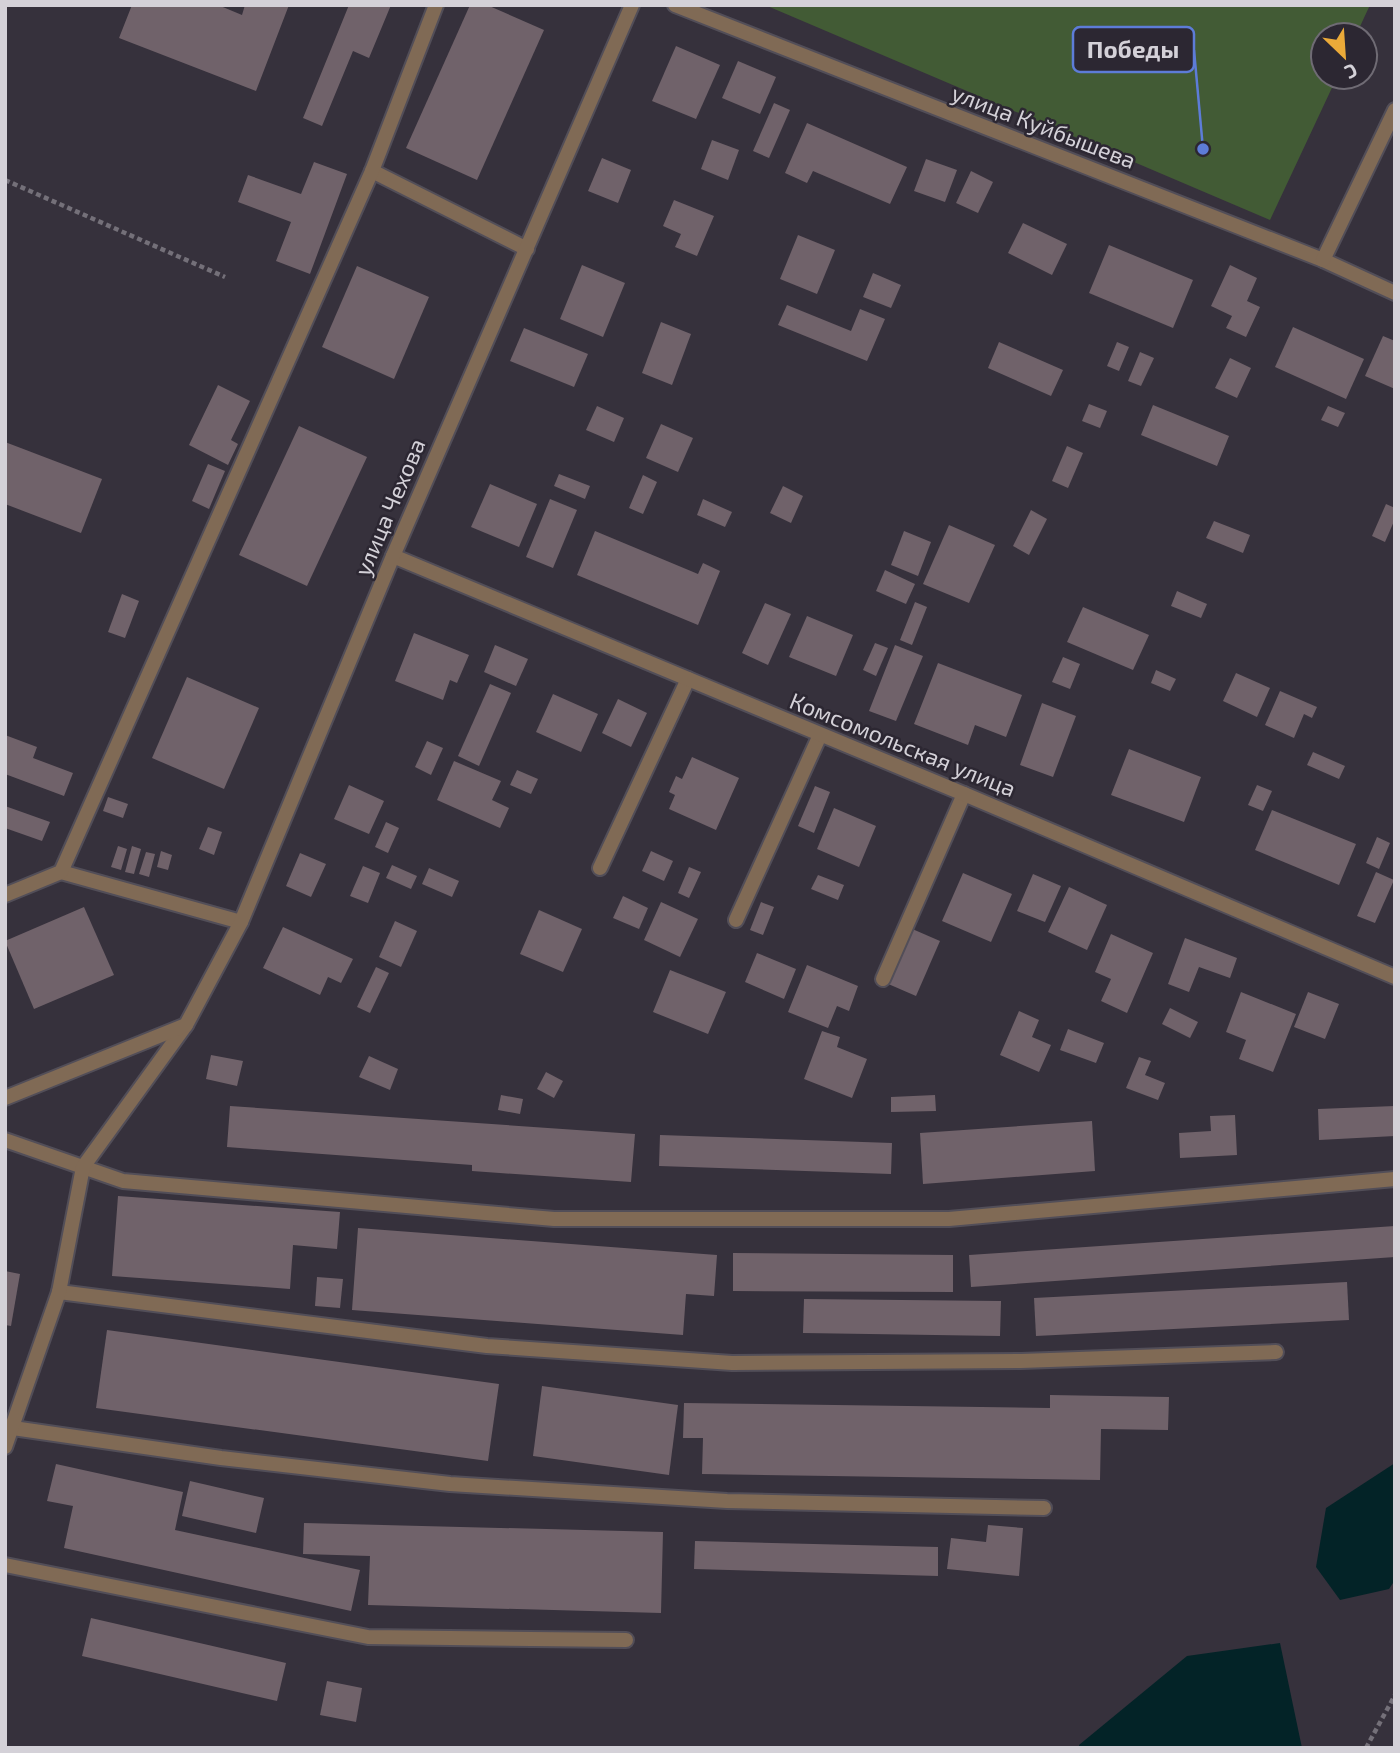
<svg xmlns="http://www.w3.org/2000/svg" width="1400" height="1753" font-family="'Exo 2',sans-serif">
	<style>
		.green { fill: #425b35 }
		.water { fill: #032327 }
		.building { fill: #70626a }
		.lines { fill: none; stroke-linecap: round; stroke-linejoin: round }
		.service-casing { stroke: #524e58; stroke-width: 18 }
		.minor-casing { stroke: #524e58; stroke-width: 18 }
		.path { stroke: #747079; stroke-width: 4.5; stroke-dasharray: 5 3.5; stroke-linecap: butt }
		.service { stroke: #806a55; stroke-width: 14 }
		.minor { stroke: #806a55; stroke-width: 14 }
		.labels { text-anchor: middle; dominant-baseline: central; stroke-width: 5; stroke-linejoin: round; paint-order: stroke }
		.street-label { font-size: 23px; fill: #d4d1d8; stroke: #2c2732 }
		.leader { fill: none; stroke: #5d7cd8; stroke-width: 2.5 }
		.callout-dot { fill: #5d7cd8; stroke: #2c2732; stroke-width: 2.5 }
		.callout { fill: #2c2732; stroke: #5d7cd8; stroke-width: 2.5 }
		.callout-label { font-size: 24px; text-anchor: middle; font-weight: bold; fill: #d4d1d8 }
	</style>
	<rect width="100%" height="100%" fill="#36313c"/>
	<path class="green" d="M765 5H1370L1356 35H1323V77H1337L1270 220Z"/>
	<g class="water">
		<path d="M1395 1463V1580L1389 1589 1340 1600 1316 1567 1326 1508Z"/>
		<path d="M1280 1643 1302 1748H1079V1745L1187 1656Z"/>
	</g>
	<g class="building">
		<path d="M132 5H218L242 15 245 5H289L256 91 119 38Z"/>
		<path d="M349 5H391L369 58 353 51 322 126 303 118Z"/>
		<path d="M470 5H487L544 30 477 180 406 148Z"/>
		<path d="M676 46 720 65 696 119 652 101Z"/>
		<path d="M738 61 776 77 760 114 722 98Z"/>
		<path d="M774 103 790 110 769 158 753 151Z"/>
		<path d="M807 123 907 167 890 204 813 171 807 183 785 173Z"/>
		<path d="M712 140 739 150 728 180 701 169Z"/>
		<path d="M602 158 631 170 618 203 588 191Z"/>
		<path d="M926 159 957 170 945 202 914 191Z"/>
		<path d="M314 162 347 174 310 274 276 261 291 222 238 202 248 175 301 194Z"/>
		<path d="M971 171 993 182 978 213 956 203Z"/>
		<path d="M674 200 714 216 697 256 675 247 681 234 663 226Z"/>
		<path d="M1023 223 1067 244 1052 275 1008 253Z"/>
		<path d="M798 235 835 250 817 294 780 279Z"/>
		<path d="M1109 245 1193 280 1173 328 1089 293Z"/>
		<path d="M582 265 625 283 603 337 560 319Z"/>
		<path d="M1230 265 1257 278 1247 301 1260 307 1246 337 1226 328 1232 316 1211 306Z"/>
		<path d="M357 266 429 297 394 379 322 347Z"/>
		<path d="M873 273 901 285 891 308 863 297Z"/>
		<path d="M787 305 851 331 860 309 885 319 867 361 778 325Z"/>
		<path d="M661 322 691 334 672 385 642 373Z"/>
		<path d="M1293 327 1364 359 1346 399 1275 367Z"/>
		<path d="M524 328 588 354 574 387 510 361Z"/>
		<path d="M1383 336 1395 341V389L1365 376Z"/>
		<path d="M999 342 1063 370 1051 396 988 368Z"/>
		<path d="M1117 342 1129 347 1119 371 1107 366Z"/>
		<path d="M1140 352 1154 358 1141 386 1128 381Z"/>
		<path d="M1230 358 1251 368 1237 398 1215 388Z"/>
		<path d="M218 385 250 401 231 440 238 444 228 465 189 445Z"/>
		<path d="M1089 404 1107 411 1100 428 1082 421Z"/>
		<path d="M1153 405 1229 436 1217 466 1141 435Z"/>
		<path d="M597 406 624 418 614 442 586 430Z"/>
		<path d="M1328 406 1345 413 1338 427 1321 420Z"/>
		<path d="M661 424 693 438 678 472 646 458Z"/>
		<path d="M299 426 367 457 307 586 239 555Z"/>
		<path d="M5 442 102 479 81 533 5 504Z"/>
		<path d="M1067 446 1083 453 1068 488 1052 481Z"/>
		<path d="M208 464 225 471 209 509 192 501Z"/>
		<path d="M559 474 590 486 585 499 554 486Z"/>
		<path d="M643 475 657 482 643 514 629 508Z"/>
		<path d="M490 484 537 504 519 547 471 527Z"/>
		<path d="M783 486 803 496 791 523 770 513Z"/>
		<path d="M550 499 577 510 553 568 526 557Z"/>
		<path d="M703 499 732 512 725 527 697 515Z"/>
		<path d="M1386 504 1395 508V519L1385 542 1372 536Z"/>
		<path d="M1031 510 1047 519 1029 555 1013 546Z"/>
		<path d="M1214 521 1250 535 1243 553 1206 538Z"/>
		<path d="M949 525 995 545 969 603 923 584Z"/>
		<path d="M595 531 698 574 703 563 720 571 698 625 577 575Z"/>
		<path d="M904 531 931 542 918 576 891 565Z"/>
		<path d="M885 570 915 584 906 604 876 591Z"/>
		<path d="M1177 591 1207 604 1201 618 1171 606Z"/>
		<path d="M122 594 139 601 125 638 108 632Z"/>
		<path d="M915 602 927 607 912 645 900 640Z"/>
		<path d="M765 603 791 614 768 665 742 653Z"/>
		<path d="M1083 607 1149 635 1133 670 1067 642Z"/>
		<path d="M807 616 853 635 836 676 789 657Z"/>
		<path d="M414 633 469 655 457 683 450 680 443 700 395 681Z"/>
		<path d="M875 643 888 648 876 676 863 670Z"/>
		<path d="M495 645 528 659 516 686 484 672Z"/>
		<path d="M895 645 923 656 896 721 869 711Z"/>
		<path d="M1063 657 1080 664 1070 689 1052 682Z"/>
		<path d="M938 663 1022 695 1006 737 975 725 968 745 914 724Z"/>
		<path d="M1156 670 1176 679 1170 691 1151 683Z"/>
		<path d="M1236 673 1270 688 1257 717 1223 701Z"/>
		<path d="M187 677 259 708 224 789 152 758Z"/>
		<path d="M490 684 511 693 479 766 458 756Z"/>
		<path d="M1280 691 1317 707 1312 718 1304 714 1294 738 1265 725Z"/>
		<path d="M553 694 598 714 581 752 536 732Z"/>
		<path d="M618 699 647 713 631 747 602 733Z"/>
		<path d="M1042 703 1076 716 1053 777 1020 765Z"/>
		<path d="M5 735 37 747 33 758 73 773 64 796 5 774Z"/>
		<path d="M427 741 443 748 431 775 415 767Z"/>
		<path d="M1129 749 1201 777 1184 822 1111 795Z"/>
		<path d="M1313 752 1345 766 1339 779 1307 765Z"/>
		<path d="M692 757 739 778 716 830 669 809 675 795 669 792 676 776 682 779Z"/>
		<path d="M454 761 501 781 492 800 509 808 500 828 437 800Z"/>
		<path d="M517 770 538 779 531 794 510 785Z"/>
		<path d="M349 785 384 801 369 834 334 819Z"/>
		<path d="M1257 785 1272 791 1263 811 1248 805Z"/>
		<path d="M815 786 830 792 814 833 798 826Z"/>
		<path d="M108 797 128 804 123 818 103 811Z"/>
		<path d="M5 806 50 822 42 841 5 828Z"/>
		<path d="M834 808 876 826 859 867 817 849Z"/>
		<path d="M1272 810 1356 844 1339 885 1255 850Z"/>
		<path d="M386 822 399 828 388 853 375 847Z"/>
		<path d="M208 827 222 832 214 855 199 849Z"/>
		<path d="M1377 837 1390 843 1379 869 1366 863Z"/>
		<path d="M118 846 127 849 121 870 111 867Z"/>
		<path d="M132 846 141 849 134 874 125 872Z"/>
		<path d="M161 851 172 855 168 870 157 867Z"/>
		<path d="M651 851 673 861 664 881 642 871Z"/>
		<path d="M146 852 155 854 149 877 139 874Z"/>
		<path d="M300 853 326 864 311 897 286 886Z"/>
		<path d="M392 865 417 876 411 889 386 878Z"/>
		<path d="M363 866 380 873 368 903 350 896Z"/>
		<path d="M689 867 701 872 689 898 678 893Z"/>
		<path d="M429 868 459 881 452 897 422 884Z"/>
		<path d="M1376 872 1394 880 1375 923 1357 916Z"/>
		<path d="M963 873 1012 894 991 942 942 921Z"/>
		<path d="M1033 874 1061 886 1045 922 1017 911Z"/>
		<path d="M818 875 844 885 838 900 811 889Z"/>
		<path d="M1069 887 1107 905 1087 950 1048 932Z"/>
		<path d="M623 896 648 908 639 929 613 918Z"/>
		<path d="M661 902 698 919 680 957 644 940Z"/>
		<path d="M761 902 774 907 763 935 750 930Z"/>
		<path d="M84 907 114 975 34 1009 5 941Z"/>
		<path d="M539 910 582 929 563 972 520 954Z"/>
		<path d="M395 921 417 931 401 967 379 957Z"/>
		<path d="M283 927 353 959 341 983 328 977 320 995 263 968Z"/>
		<path d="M910 928 940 941 916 996 886 983Z"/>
		<path d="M1111 934 1153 953 1127 1013 1101 1001 1111 979 1095 972Z"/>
		<path d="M1185 938 1237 958 1230 978 1199 967 1189 992 1168 984Z"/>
		<path d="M757 953 796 969 784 999 745 982Z"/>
		<path d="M807 965 858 986 849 1011 837 1006 828 1028 788 1012Z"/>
		<path d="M376 967 389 973 370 1013 357 1007Z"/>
		<path d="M670 970 726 992 708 1034 653 1012Z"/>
		<path d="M1241 992 1296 1014 1273 1072 1239 1059 1246 1040 1226 1032Z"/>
		<path d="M1308 992 1339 1004 1325 1039 1294 1027Z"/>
		<path d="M1170 1008 1198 1022 1190 1038 1162 1024Z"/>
		<path d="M1019 1011 1039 1020 1032 1037 1051 1045 1039 1072 1000 1055Z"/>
		<path d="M1068 1029 1104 1043 1096 1063 1060 1050Z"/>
		<path d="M822 1031 840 1037 837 1047 867 1059 852 1098 804 1079Z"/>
		<path d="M211 1055 243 1061 237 1086 206 1079Z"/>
		<path d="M369 1056 398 1069 390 1090 359 1077Z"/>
		<path d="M1139 1057 1151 1061 1145 1075 1165 1083 1158 1100 1126 1088Z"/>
		<path d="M546 1072 563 1081 554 1098 537 1089Z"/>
		<path d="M501 1095 523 1099 520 1114 498 1110Z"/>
		<path d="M935 1095 936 1111 891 1112V1097Z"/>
		<path d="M230 1106 635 1134 631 1182 472 1171V1165L227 1147Z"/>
		<path d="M1395 1106V1136L1319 1140 1318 1109Z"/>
		<path d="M1235 1115 1237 1155 1180 1158 1179 1133 1211 1131 1210 1116Z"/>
		<path d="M1092 1121 1095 1171 923 1184 920 1133Z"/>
		<path d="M660 1135 892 1143 891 1174 659 1166Z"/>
		<path d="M118 1196 340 1212 337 1249 293 1245 290 1289 112 1276Z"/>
		<path d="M1395 1226V1257L971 1287 969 1255Z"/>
		<path d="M358 1228 717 1255 714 1296 686 1294 683 1335 352 1310Z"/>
		<path d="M733 1253 953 1255V1292L733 1291Z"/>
		<path d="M5 1271 20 1274 11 1326 5 1325Z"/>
		<path d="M317 1277 343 1279 340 1308 315 1306Z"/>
		<path d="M1347 1282 1349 1320 1036 1336 1034 1298Z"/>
		<path d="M804 1299 1001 1301 1000 1336 803 1333Z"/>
		<path d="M107 1330 499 1384 488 1461 96 1408Z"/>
		<path d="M542 1386 678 1405 669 1475 533 1456Z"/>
		<path d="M1050 1395 1169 1397 1168 1430 1101 1429 1100 1480 702 1474 703 1438H683L684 1403 1050 1408Z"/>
		<path d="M56 1464 183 1492 175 1530 360 1570 351 1611 64 1548 73 1506 47 1501Z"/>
		<path d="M190 1481 264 1498 256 1533 182 1516Z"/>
		<path d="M304 1523 663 1532 661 1613 368 1605 370 1556 303 1554Z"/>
		<path d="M988 1525 1023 1528 1019 1576 947 1569 951 1538 986 1542Z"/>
		<path d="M695 1541 938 1547V1576L694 1569Z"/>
		<path d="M91 1618 286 1663 277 1701 82 1656Z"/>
		<path d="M327 1681 362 1688 356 1722 320 1715Z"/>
	</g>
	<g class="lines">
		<g class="service-casing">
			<g id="service">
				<path d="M372 171 527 249"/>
				<path d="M600 868 688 679"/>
				<path d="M61 872 241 922"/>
				<path d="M5 895 61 872 372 171 436 5"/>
				<path d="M736 920 820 735"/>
				<path d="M883 979 964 794"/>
				<path d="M5 1140 123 1181 554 1219H949L1395 1179"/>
				<path d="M59 1292 487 1346 732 1363 1021 1361 1276 1352"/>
				<path d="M13 1428 221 1458 450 1484 727 1501 1044 1508"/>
				<path d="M5 1447 59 1292 83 1167 186 1025"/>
				<path d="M5 1565 368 1637 626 1640"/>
			</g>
		</g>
		<g class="minor-casing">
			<g id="minor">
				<path d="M675 5 1323 260 1395 293"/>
				<path d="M1323 260 1395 110"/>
				<path d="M393 556 964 794 1395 977"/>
				<path d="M5 1098 186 1025 241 922 393 556 632 5"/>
			</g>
		</g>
		<g class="path">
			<path d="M5 180 225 277"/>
			<path d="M1366 1748 1395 1695"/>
		</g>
		<use href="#service" class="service"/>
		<use href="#minor" class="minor"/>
	</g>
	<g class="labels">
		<g class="street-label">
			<text transform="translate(1044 126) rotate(21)">улица Куйбышева</text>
			<text transform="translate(389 507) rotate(-67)">улица Чехова</text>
			<text transform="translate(903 744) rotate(22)">Комсомольская улица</text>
		</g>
	</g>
	<path class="leader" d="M1203 149L1194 50"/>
	<circle class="callout-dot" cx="1203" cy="149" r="7"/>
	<rect class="callout" x="1073" y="27" width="121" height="45" rx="7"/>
	<g class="callout-label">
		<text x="1133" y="58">Победы</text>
	</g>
	<rect width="1400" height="1753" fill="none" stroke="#d4d1d8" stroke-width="14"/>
	<g transform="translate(1344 56) rotate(155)"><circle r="33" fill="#2c2732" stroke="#6f6b74" stroke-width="2"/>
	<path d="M0-5L12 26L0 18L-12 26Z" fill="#ebaa39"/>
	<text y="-10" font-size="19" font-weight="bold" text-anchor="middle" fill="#d4d1d8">С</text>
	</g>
</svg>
